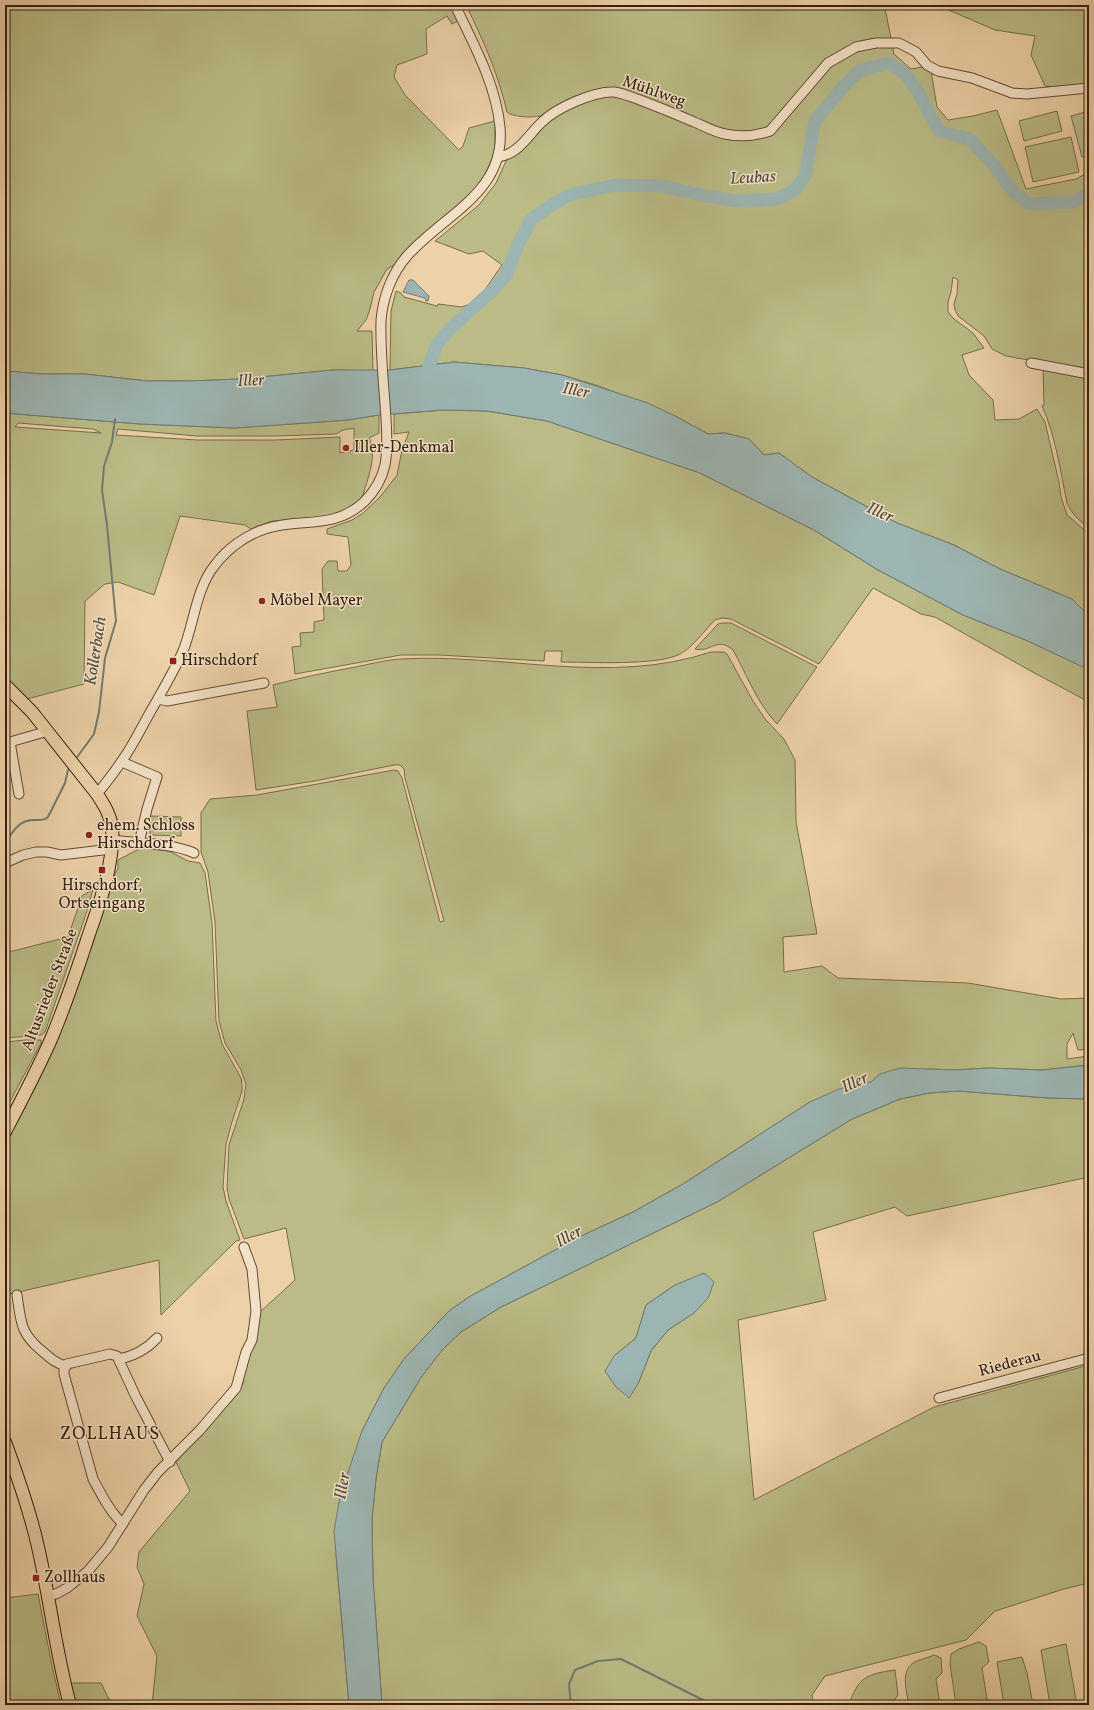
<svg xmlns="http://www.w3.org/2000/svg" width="1094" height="1710" font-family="Vollkorn,serif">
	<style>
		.green { fill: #babb86; stroke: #776e4b; fill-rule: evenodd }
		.water { fill: #9cb5b2; stroke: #727a71 }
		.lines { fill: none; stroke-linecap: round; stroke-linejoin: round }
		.stream { stroke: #727a71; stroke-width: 2 }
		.river { stroke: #9cb5b2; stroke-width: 13 }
		.minor-casing { stroke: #624d36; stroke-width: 11 }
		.major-casing { stroke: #342110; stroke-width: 14 }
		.minor { stroke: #f3e1c6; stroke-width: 9 }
		.major { stroke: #edd1a8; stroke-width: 12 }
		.poi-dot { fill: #8f2418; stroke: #f3e1c6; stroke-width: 1.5 }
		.labels { text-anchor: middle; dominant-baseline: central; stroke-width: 3; stroke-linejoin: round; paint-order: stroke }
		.street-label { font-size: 16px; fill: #342110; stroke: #f3e1c6 }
		.poi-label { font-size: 16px; fill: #342110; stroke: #f3e1c6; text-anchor: start }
		.water-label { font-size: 17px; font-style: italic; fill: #534d41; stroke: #f3e1c6 }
		.quarter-label { font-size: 18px; letter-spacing: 1px; fill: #342110; stroke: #f3e1c6 }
	</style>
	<rect width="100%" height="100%" fill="#edd1a8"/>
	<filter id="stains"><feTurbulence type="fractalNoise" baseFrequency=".005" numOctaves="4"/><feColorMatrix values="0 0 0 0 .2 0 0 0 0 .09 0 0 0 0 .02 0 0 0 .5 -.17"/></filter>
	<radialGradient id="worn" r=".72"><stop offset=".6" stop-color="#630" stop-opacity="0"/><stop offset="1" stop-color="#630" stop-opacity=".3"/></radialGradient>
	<g class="green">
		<path d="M5 5H450L458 21 452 24 447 16 426 29 427 54 397 65 394 77 405 95 459 150 463 146 469 128 495 121V151L486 175 469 196 413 244 394 265 387 269 374 292 370 309 366 320 357 331H372L373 371 333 370 240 379 190 381H147L85 374H42L5 371Z"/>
		<path d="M466 5H902L885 8 894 54 911 69 922 67 931 71 937 107 948 120 973 116 997 110 1026 189 1076 179 1089 172V371L1006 356 992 349 984 336 958 316 955 310 954 304 957 294 958 280 953 277 951 292 948 302V312L954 319 973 333 984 348 962 355 969 375 993 400 995 420 1019 419 1037 409 1045 422 1059 482 1061 497 1067 515 1089 534V616L1072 599 1000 569 954 545 897 523 812 477 779 453 764 455 749 439 725 433 708 434 675 416 599 386 562 375 524 368 454 362 390 370 391 311 396 291 401 293 404 297 437 306 438 304 462 307 477 301 502 265 483 251 469 254 435 241 479 205 496 183 507 159 545 122 599 89C586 93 573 96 561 103 554 107 547 113 540 116 532 118 512 117 507 112 498 73 483 40 466 5Z"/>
		<path d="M937 5H1089V83L1061 88 1045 86 1031 55 1035 36 995 30Z"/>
		<path d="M1057 111 1062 131 1024 141 1019 121Z"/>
		<path d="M1089 111V155L1082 157 1071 116Z"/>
		<path d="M1071 137 1079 172 1033 182 1025 147Z"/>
		<path d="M1043 368 1089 376V527C1079 521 1072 514 1067 503 1060 470 1056 437 1042 406L1044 405Z"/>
		<path d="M443 410 487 411 547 421 700 473 814 530 878 570 963 615 1028 641 1088 669 1089 702 1029 670 935 617 921 614 873 588 819 664 731 619 722 618 715 620C705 630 692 648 680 654 658 666 588 662 561 662L562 651H545L544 661 439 655H401L295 674 292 647 301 646 300 633 314 632V622L324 620 322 569 328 561H337L338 571H347L351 565 348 537 327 534V529L352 520 363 513 380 497 397 475 402 450 409 432 394 434V414Z"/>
		<path d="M5 413 140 424 235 428 348 420 379 415V433L369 438C378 456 367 480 362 498L347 509 327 517 272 521 251 529 245 525 180 516 154 595 118 582 105 584 85 601 84 684 27 699 5 678ZM18 423 93 429 101 433 15 427ZM354 428V450L340 453V437L276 440H197L116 435 118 429 197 436H276L336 434 343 430Z"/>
		<path d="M722 623H731L817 667 777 724C757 703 747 675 733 650 717 636 711 653 695 649L718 624Z"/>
		<path d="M711 652H724L727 654 753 701 765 719 784 739 795 760 796 822 817 934 783 937 784 972 822 966 838 978 968 983 1061 999 1089 998V1049L1078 1050 1073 1033 1067 1044V1059L1089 1056V1065L1042 1070 988 1068 956 1070 929 1069 880 1074 871 1082 810 1102 683 1184 633 1212 577 1238 469 1297 449 1311 404 1359 384 1388 362 1431 336 1555 349 1705H152L157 1656 137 1616 144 1584 137 1567 139 1552 190 1491 176 1462 237 1394 243 1383 245 1366 260 1312 295 1280 286 1228 244 1239 229 1199 227 1188 229 1145 244 1099 246 1084 241 1070 225 1043 219 1021 215 922 208 872 201 852V813L210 799 257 795 394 770 398 771 402 778 440 922 444 921 405 778 404 769 400 765H394L315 781 256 790 247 711 277 707 273 685C299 678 324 673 350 668 367 665 384 660 401 659 504 653 609 686 711 652Z"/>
		<path d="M150 816 181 817V836L150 835Z"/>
		<path d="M141 848 169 851 188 861 200 863 205 873 212 923 216 1021 222 1044 241 1078 242 1085V1091L231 1125 226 1144 223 1187 226 1201 240 1240 236 1241 161 1315 159 1260 5 1295 6 1143 27 1100 108 889 118 868V860Z"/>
		<path d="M93 889 86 914 45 1032 41 1035 5 1038V953L68 937 82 896Z"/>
		<path d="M26 1040H41V1043L5 1111V1042Z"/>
		<path d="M958 1091 1048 1098 1089 1099V1177L907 1216 895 1207 813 1232 826 1300 738 1320 754 1500 934 1407 1089 1365V1583L1064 1589 995 1611 966 1640 825 1676 812 1695 813 1705H382L373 1579 372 1519 376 1479 382 1442 422 1376 443 1349 461 1332 501 1307 717 1202 852 1119 900 1099 929 1093ZM675 1285 694 1313 668 1330 651 1351 638 1384 614 1356 636 1338 646 1305Z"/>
		<path d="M38 1594 52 1666 61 1705H5V1598Z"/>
		<path d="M979 1642 986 1646 989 1662 982 1668 988 1705H956L950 1664 951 1654 959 1649Z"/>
		<path d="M1066 1644 1077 1705H1050L1041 1650Z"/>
		<path d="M934 1655 941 1658 942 1673 936 1679 940 1705H909C907 1693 900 1672 913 1663 919 1659 928 1658 934 1655Z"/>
		<path d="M1022 1657 1027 1673 1033 1705H1004L997 1662Z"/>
		<path d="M895 1670 898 1695 892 1703 893 1705H849C858 1677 867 1674 895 1670Z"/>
		<path d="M69 1683H101L112 1705H74Z"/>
	</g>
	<g class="water">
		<path d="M409 280H413L429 296 428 301H426L425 298 403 292Z"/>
		<path d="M454 362 524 368 562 375 648 403 675 416 708 434 725 433 749 439 764 455 779 453 812 477 897 523 954 545 1000 569 1072 599 1089 616V670L1028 641 963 615 878 570 814 530 700 473 547 421 487 411 443 410 379 415 348 420 235 428 140 424 5 413V371L42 374H85L147 381H190L240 379 333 370H390Z"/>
		<path d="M1089 1065V1099L1048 1098 958 1091 929 1093 900 1099 852 1119 717 1202 501 1307 461 1332 443 1349 422 1376 382 1442 376 1479 372 1519 373 1579 382 1705H349L334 1531 340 1496 362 1431 384 1388 404 1359 449 1311 469 1297 577 1238 633 1212 683 1184 810 1102 839 1089 871 1082 880 1074 900 1068 956 1070 988 1068 1042 1070Z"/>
		<path d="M704 1273 714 1282 708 1298 694 1313 668 1330 651 1351 638 1384 629 1398 616 1387 605 1371 614 1356 636 1338 646 1305 675 1285Z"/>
	</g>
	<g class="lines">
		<g class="stream">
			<path d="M75 760 94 734 99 712 105 658 116 621 107 525 102 490 104 466 112 442 115 419"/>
			<path d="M5 844C10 836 17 823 27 821 35 818 41 823 48 817L65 783 68 770 70 767"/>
			<path d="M571 1705 569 1684 575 1670 598 1661 621 1659 713 1705"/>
		</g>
		<path class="river" d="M424 380 437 344 451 328 494 289 506 275 517 247 531 220 547 208 569 195 615 185 661 186 706 196 737 201 777 199 796 189 805 175 815 121 844 86 859 71 888 63 905 73 917 90 939 131 970 139 996 168 1013 192 1030 204 1074 202 1089 193"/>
		<g class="minor-casing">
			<g id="minor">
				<path d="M498 157C519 154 528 135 542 122 556 108 594 91 614 92 622 93 632 97 640 100 658 107 676 114 694 122 704 126 714 132 725 134 740 137 756 136 770 131L828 63 856 47 876 43H899L916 52 927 65 938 71 972 78 1012 93 1027 94 1089 88"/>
				<path d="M1031 363 1089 374"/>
				<path d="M158 699 167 701 264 683"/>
				<path d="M122 762 157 777 147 809 139 843"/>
				<path d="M19 794 10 742 48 731"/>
				<path d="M97 794C105 784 114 773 121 762 133 746 142 726 152 709 163 690 174 671 183 651 194 624 196 588 215 565 227 549 246 535 265 529 301 517 332 531 364 502 374 492 382 479 385 465 388 449 387 434 386 419 384 386 380 352 381 320 383 297 392 273 407 256 444 214 506 193 500 127 496 84 473 43 455 5"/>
				<path d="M112 840C136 843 172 843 194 853"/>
				<path d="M5 863 23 855 36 852H47L61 855 111 849"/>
				<path d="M17 1295C21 1322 20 1333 42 1351 50 1358 55 1363 66 1366"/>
				<path d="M119 1359C134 1356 146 1350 157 1338"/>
				<path d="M939 1398 1089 1358"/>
				<path d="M123 1524C110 1512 101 1494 93 1479L64 1374V1370L67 1364 110 1354 117 1356 136 1397 170 1462"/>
				<path d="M47 1595 56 1594 67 1588 88 1571 108 1547 144 1490 158 1472 200 1430 236 1388 246 1352 252 1340 256 1311 252 1269 244 1247"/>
			</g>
		</g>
		<g class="major-casing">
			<g id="major">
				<path d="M5 685 32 712 97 794C104 805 110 814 112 827 115 860 100 903 89 934 78 968 66 1003 52 1037 38 1069 21 1101 5 1132"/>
				<path d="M5 1442C18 1477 30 1511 38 1547 50 1599 56 1653 70 1705"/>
			</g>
		</g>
		<use href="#minor" class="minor"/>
		<use href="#major" class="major"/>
	</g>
	<g class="poi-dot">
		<circle cx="346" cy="448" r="4"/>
		<circle cx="262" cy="601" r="4"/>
		<rect x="169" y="657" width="8" height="8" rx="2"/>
		<circle cx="89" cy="835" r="4"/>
		<rect x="98" y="866" width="8" height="8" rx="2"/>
		<rect x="32" y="1574" width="8" height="8" rx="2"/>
	</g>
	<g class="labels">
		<g class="street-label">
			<text transform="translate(654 92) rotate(19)">Mühlweg</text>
			<text transform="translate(50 990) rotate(-69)">Altusrieder Straße</text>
			<text transform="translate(1010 1364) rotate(-15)">Riederau</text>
		</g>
		<g class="poi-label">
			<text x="354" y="448">Iller-Denkmal</text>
			<text x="270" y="601">Möbel Mayer</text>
			<text x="181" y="661">Hirschdorf</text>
			<text x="97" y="826">ehem. Schloss<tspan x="97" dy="18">Hirschdorf</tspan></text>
			<text x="102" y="886" text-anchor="middle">Hirschdorf,<tspan x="102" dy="18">Ortseingang</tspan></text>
			<text x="44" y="1578">Zollhaus</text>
		</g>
		<g class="water-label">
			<text transform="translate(753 178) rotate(-3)">Leubas</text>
			<text transform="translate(251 381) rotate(-2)">Iller</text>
			<text transform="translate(576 391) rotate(11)">Iller</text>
			<text transform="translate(880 513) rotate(24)">Iller</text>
			<text transform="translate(96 651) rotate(-81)">Kollerbach</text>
			<text transform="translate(855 1083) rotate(-25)">Iller</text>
			<text transform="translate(569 1237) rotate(-29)">Iller</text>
			<text transform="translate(343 1486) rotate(-80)">Iller</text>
		</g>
		<g class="quarter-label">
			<text x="110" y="1434">ZOLLHAUS</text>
		</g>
	</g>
	<rect width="1094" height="1710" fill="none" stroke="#edd1a8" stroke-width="20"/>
	<rect x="6" y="6" width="1082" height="1698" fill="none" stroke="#342110" stroke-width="2"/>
	<rect x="10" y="10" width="1074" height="1690" fill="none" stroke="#342110"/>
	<rect width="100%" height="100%" filter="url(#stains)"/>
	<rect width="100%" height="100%" fill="url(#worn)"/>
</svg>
